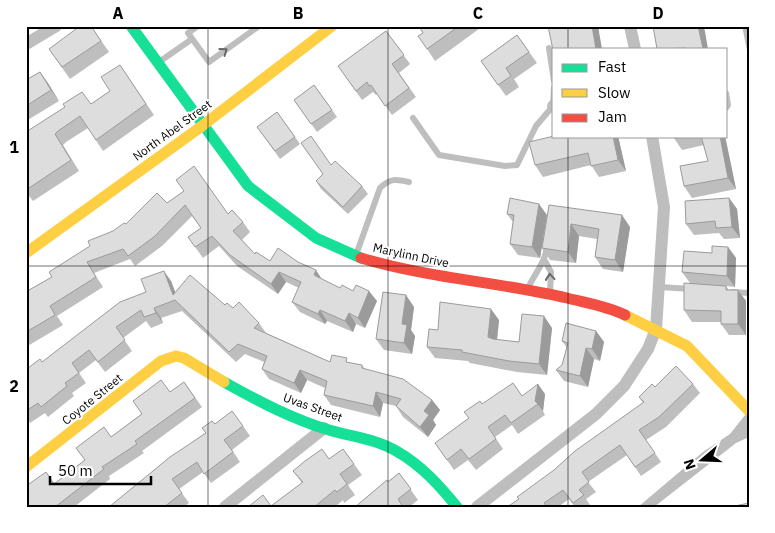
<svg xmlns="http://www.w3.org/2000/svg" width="775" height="533" font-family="'IBM Plex Sans',sans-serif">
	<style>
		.water { fill: #bcbcbc }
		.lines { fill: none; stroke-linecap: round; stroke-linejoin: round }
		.lane { stroke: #bebebe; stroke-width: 6 }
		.street { stroke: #bebebe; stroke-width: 12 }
		.fast { stroke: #16e098; stroke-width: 11 }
		.slow { stroke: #ffcf43; stroke-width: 11 }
		.jam { stroke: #f24e42; stroke-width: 11 }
		.wall { fill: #bebebe }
		.shaded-wall { fill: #9b9b9b }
		.building { fill: #ddd; stroke: #9b9b9b }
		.oneway { stroke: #686868 }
		.grid { fill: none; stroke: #000; stroke-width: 1; stroke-opacity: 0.55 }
		.labels { text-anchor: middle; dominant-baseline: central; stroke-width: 4; stroke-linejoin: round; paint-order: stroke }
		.street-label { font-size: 12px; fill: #000; stroke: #fff }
		.neatline { fill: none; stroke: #000; stroke-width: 2 }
		.grid-label { font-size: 16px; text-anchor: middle; font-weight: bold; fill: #000 }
	</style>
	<rect width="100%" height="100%" fill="#fff"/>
	<g class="water">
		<path d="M742 26H749V60Z"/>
		<path d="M749 410V437L736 443 654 507H638L703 452 730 434Z"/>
	</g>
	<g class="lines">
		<g class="lane">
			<path d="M198 26 188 33 209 62 259 26"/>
			<path d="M549 48 554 81"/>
			<path d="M159 62 192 39"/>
			<path d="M726 93 728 105 726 108"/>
			<path d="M413 118 439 155 505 166 517 165 536 126 553 106 554 88"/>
			<path d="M356 255 380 188C390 178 396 179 409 182"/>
			<path d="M545 261 551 272 550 293"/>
			<path d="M659 287 692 289"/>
			<path d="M528 288C535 273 545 263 547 246"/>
			<path d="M732 292 749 293"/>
		</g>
		<g class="street">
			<path d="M630 26 635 49"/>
			<path d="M26 44 56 26"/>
			<path d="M553 106H554"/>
			<path d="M225 507 324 428"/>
			<path d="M477 507 596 414 624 386 648 349 656 329 664 207 652 136"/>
		</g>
		<g class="fast">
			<path d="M131 26 248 186 316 238 361 258"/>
			<path d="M224 382C258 401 292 419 329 430 353 437 377 439 398 452 422 466 440 486 457 507"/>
		</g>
		<g class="slow">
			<path d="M26 253 202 126 332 26"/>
			<path d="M625 315 687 346 749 411"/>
			<path d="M26 467 161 361 176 356 184 358 224 382"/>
		</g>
		<path class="jam" d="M361 258C428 278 499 282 567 298 587 303 607 306 625 315"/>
	</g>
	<g class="wall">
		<path d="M91 26 109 52 70 79 49 49Z"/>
		<path d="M419 26H483L435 61 427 49 423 33Z"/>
		<path d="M386 31 410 64 399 73 416 97 392 115 377 94 376 95 373 92 362 100 338 66Z"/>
		<path d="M517 35 537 63 514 79 519 87 506 96 481 61Z"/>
		<path d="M120 65 154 115 103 151 88 128 66 142 63 145 79 171 33 201 26 192V132L91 104 110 91Z"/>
		<path d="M40 72 59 101 26 121V80Z"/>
		<path d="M314 85 337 117 317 132 294 100Z"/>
		<path d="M277 112 300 144 280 159 257 127Z"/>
		<path d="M554 136H618L626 171 599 177 591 165 543 177 535 165Z"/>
		<path d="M674 136H725L736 189 692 198 684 186 708 161 704 145 682 150 674 138Z"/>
		<path d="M331 165 362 186 368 194 348 214 321 189 316 181Z"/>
		<path d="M184 191 243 222 250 232 242 240 255 254 270 261 323 280 340 288 377 301 365 328 356 324 353 332 327 321 325 324 300 312 292 302 299 288 286 282 278 294 237 266 219 246 203 258 188 237 201 228 192 216 162 246 135 266 130 259 94 273 103 287 57 316 63 325 26 347V288L29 290 52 277 113 231 167 203Z"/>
		<path d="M729 198 737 209 740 238 724 239 719 233 694 235 686 224Z"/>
		<path d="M549 205 630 227 623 272 603 269 595 257 597 239 579 236 576 263 550 260 542 248Z"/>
		<path d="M507 214 547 215 540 258 518 255 510 244 513 222Z"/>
		<path d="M728 247 736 258 735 287 726 286 729 290H738L746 301V335H729L721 324V322H692L684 310 690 283 682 272 712 253Z"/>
		<path d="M171 281 175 292 225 305 259 323 266 333 330 362 351 363 362 365 365 369 432 400 440 410 433 420 436 425 428 437 403 417 396 406 383 403 380 417 331 405 324 395 325 388 307 380 301 393 269 379 262 369 264 362 245 354 236 362 182 311 161 318 163 323 151 328 146 321 123 338 132 351 105 372 96 360 79 373 86 383 72 393 74 396 48 417 45 413 30 423 26 418V366L28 368 42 362 146 292Z"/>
		<path d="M414 307 411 330 415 336 412 354 384 350 376 339Z"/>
		<path d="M499 320 497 340 519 342 552 328 547 375 517 372 470 363 468 361 435 358 427 347 438 330Z"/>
		<path d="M596 331 604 342 600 361 594 359 588 387 564 381 556 370 562 365 567 348 562 341Z"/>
		<path d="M184 382 202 407 142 451 144 453 109 476 110 479 74 507H26L85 460 76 448 111 437Z"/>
		<path d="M693 384 700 393 666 427 646 440 661 462 641 476 627 455 588 482 596 492 586 499 590 505 587 507H575L569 499 558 507H507L519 499 554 470 643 403 639 397 655 387Z"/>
		<path d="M545 394 543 411 545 415 518 434 512 425 495 437 503 449 476 470 468 460 454 470 435 443 469 418 522 396Z"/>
		<path d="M215 424 243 426 250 436 232 450 240 462 211 483 203 472 179 489 189 503 184 507H109L205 433Z"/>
		<path d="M343 449 362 475 348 485 355 495 344 503 343 500 335 507H248L271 506 302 483 293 471 329 459Z"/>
		<path d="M399 473 418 500 409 507H355Z"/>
	</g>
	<g class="shaded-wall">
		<path d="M592 26H598L602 49H596Z"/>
		<path d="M698 26H704L708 49H703Z"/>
		<path d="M40 72 48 83 59 101 51 90Z"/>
		<path d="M613 136H618L626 171 618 160Z"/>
		<path d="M720 136H725L736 189 728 178Z"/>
		<path d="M729 198 737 209 740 238 732 227Z"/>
		<path d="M539 204 547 215 540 258 532 247Z"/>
		<path d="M622 215 630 227 623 272 615 260Z"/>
		<path d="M571 224 579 236 576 263 568 252Z"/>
		<path d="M728 247 736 258 735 287 727 276Z"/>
		<path d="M316 270 323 281 314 275Z"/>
		<path d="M164 271 171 281 180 305 173 295Z"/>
		<path d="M279 272 286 282 278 294 271 284Z"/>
		<path d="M738 290 746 301V335L738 324Z"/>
		<path d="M369 291 377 301 365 328 358 318Z"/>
		<path d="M406 295 414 307 411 330 415 336 412 354 404 343 402 324Z"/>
		<path d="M154 308 161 318 163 323 156 313Z"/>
		<path d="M491 309 499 320 496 349 488 337Z"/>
		<path d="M320 310 327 321 325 324 318 314Z"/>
		<path d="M349 313 356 324 353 332 345 321Z"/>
		<path d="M544 316 552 328 547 375 539 364Z"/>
		<path d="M596 331 604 342 600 361 592 349Z"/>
		<path d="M586 348 594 359 588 387 580 376Z"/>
		<path d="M300 370 307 380 301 393 294 383Z"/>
		<path d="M538 384 545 394 543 411 535 401Z"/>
		<path d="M376 392 383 403 380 417 373 406Z"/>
		<path d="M432 400 440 410 433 420 436 425 428 437 420 427 424 411Z"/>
	</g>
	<g class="building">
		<path d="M80 26H91L101 41 62 67 49 49Z"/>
		<path d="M419 26H459L427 49 418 36 423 33Z"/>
		<path d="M548 26H592L596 49H554V55Z"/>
		<path d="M653 26H698L703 49H686V48L657 49Z"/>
		<path d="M386 31 404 55 392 64 409 88 385 106 371 85 369 86 367 82 356 91 338 66Z"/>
		<path d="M517 35 529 52 506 68 511 76 498 85 481 61Z"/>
		<path d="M120 65 146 104 96 140 80 116 58 131 55 134 71 160 26 190V132L65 107 63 104 82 92 91 104 110 91 101 77Z"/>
		<path d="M40 72 51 90 26 106V80Z"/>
		<path d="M314 85 332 110 311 124 294 100Z"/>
		<path d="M277 112 295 137 275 151 257 127Z"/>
		<path d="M311 136 331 165 335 161 362 186 343 207 316 181 323 174 301 143Z"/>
		<path d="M554 136H613L618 160 591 166 588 153 535 165 529 142Z"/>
		<path d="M674 136H685L674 138Z"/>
		<path d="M701 136H720L728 178 684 186 680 166 708 161Z"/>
		<path d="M194 166 228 214 232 210 243 222 233 231 255 254 256 252 270 261 278 248 298 262 316 270 314 275 340 288 342 285 353 291 356 285 369 291 358 318 349 313 345 321 320 310 318 314 292 302 301 282 279 272 271 284 230 255 212 236 195 247 188 237 201 228 185 205 155 236 128 256 123 249 87 262 96 277 50 306 55 315 26 332V288H28L29 290 52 277 49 272 90 246 88 241 113 231 124 223 126 224 157 193 167 203 184 191 176 180Z"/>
		<path d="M510 198 539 204 532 247 510 244 514 215 507 214Z"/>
		<path d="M729 198 732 227 716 228 715 221 686 224 685 201Z"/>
		<path d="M549 205 622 215 615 260 595 257 599 229 571 224 568 252 542 248Z"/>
		<path d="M712 246 728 247 727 276 682 272 684 251 712 253Z"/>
		<path d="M164 271 173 295 190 275 225 305 227 303 233 308 239 302 259 323 254 328 330 362 332 355 347 358 346 362 362 365V368L403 379 432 400 424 411 429 415 420 427 396 406 401 399 376 392 373 406 324 395 327 381 300 370 294 383 262 369 267 356 238 344 229 352 175 300 154 308 156 313 144 317 141 310 116 327 125 340 98 362 89 350 72 363 79 373 65 383 67 386 41 407 38 403 26 411V366L28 368 40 359 42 362 120 302 146 292 141 279Z"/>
		<path d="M684 283 726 286V290H738V324H721V311L684 310Z"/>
		<path d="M383 292 406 295 402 324 407 325 404 343 376 339Z"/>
		<path d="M440 302 491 309 488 337 493 339 519 342 522 314 544 316 539 364 509 361 462 352V350L427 347 429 329 438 330Z"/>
		<path d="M566 323 596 331 592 349 586 348 580 376 556 370 562 365 568 343 562 341Z"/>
		<path d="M676 366 693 384 659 417 639 430 655 453 635 467 620 445 582 472 589 482 579 490 584 495 573 503 563 490 544 503 547 507H507L519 499 517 497 554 470 575 451 644 402 639 397 652 384 655 387Z"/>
		<path d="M161 380 170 392 184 382 195 398 135 441 137 444 102 467 104 469 55 507H26V486L46 472 54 484 85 460 76 448 104 427 111 437 142 414 133 401Z"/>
		<path d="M513 383 522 396 538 384 535 401 538 404 511 423 505 415 488 427 496 439 469 459 461 449 447 460 435 443 469 418 464 412 480 401 482 404Z"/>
		<path d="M232 411 243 426 224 440 233 452 204 474 197 462 172 479 182 493 164 507H109L170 457 206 433 202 428 212 421 215 424Z"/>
		<path d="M322 449 329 459 343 449 354 464 340 474 347 484 337 492 335 490 314 507H248L263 495 271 506 303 482 293 471 305 461Z"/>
		<path d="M399 473 411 489 398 499 403 507H355L387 480 388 482Z"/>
		<path d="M749 503V507H730Z"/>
	</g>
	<defs><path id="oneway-chevron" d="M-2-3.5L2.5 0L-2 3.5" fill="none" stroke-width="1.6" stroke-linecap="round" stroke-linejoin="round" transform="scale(1.25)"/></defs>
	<g class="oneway">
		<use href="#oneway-chevron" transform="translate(224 51) rotate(-36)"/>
		<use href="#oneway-chevron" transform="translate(550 277) rotate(-95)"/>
	</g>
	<path class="grid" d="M208 26V507M388 26V507M568 26V49M568 136V507M26 266H749"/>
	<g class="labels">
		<g class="street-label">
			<text transform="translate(172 130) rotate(-36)">North Abel Street</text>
			<text transform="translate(411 255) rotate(12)">Marylinn Drive</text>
			<text transform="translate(92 399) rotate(-39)">Coyote Street</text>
			<text transform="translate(313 407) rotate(20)">Uvas Street</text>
		</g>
	</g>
	<rect width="775" height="533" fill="none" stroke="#ffffff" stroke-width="55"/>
	<rect x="552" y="48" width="175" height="90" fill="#ffffff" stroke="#999999"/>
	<rect x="562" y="64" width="25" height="8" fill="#16e098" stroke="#999999"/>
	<text x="598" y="72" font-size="15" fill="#000000">Fast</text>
	<rect x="562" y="89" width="25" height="8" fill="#ffcf43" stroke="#999999"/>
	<text x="598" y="98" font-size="15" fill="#000000">Slow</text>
	<rect x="562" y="114" width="25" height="8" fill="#f24e42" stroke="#999999"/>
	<text x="598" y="122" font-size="15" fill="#000000">Jam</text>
	<g transform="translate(702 460) rotate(251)" stroke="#ffffff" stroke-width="4" paint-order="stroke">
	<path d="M0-4L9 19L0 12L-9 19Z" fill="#000000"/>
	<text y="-8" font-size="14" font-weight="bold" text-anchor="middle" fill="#000000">N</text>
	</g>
	<path d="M50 476v8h101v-8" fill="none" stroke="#000000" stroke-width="2.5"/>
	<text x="58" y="476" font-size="15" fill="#000000" stroke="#ffffff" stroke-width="4" paint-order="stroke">50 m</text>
	<rect x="28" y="28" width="720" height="478" class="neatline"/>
	<g class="grid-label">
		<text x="118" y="19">A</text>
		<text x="298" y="19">B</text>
		<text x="478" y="19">C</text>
		<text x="658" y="19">D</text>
		<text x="14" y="153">1</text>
		<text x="14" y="392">2</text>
	</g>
</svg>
